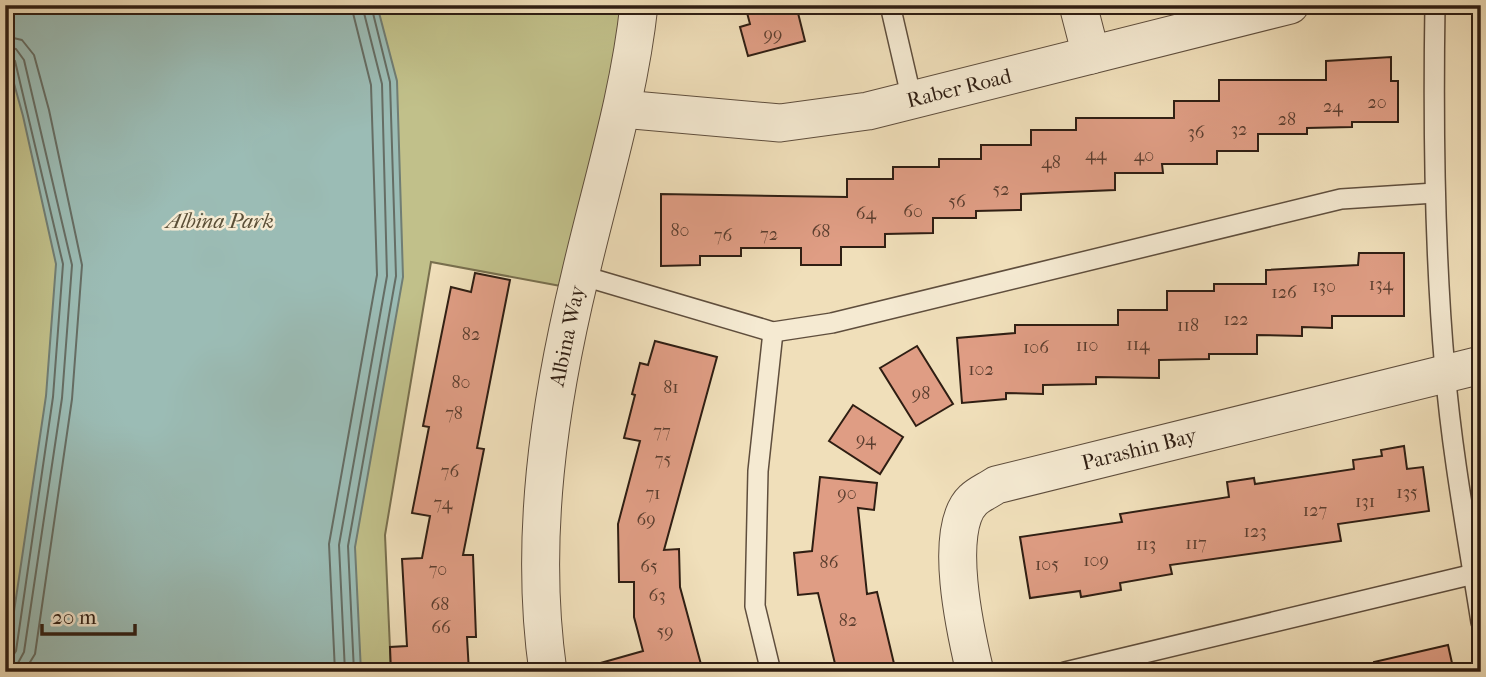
<svg xmlns="http://www.w3.org/2000/svg" width="1486" height="677" font-family="'IM FELL French Canon',serif">
	<style>
		.green { fill: #c1c08a; stroke: #786f4e; stroke-width: 2 }
		.water { fill: #9bbcb5; stroke: #707d74; stroke-width: 2 }
		.lines { fill: none; stroke-linecap: round; stroke-linejoin: round }
		.shore { stroke: #656d64; stroke-width: 2 }
		.building { fill: #df9d84; stroke: #2f1e13; stroke-width: 2 }
		.lane-casing { stroke: #5f4e3d; stroke-width: 22 }
		.street-casing { stroke: #5f4e3d; stroke-width: 39 }
		.lane { stroke: #f5ead2; stroke-width: 19 }
		.street { stroke: #f5ead2; stroke-width: 37 }
		.labels { text-anchor: middle; dominant-baseline: central; stroke-width: 5; stroke-linejoin: round; paint-order: stroke }
		.number-label { font-size: 18px; fill: #5b3e2f }
		.street-label { font-size: 21px; fill: #2f1e13; stroke: #f5ead2 }
		.park-label { font-size: 21px; font-style: italic; fill: #5b4f37; stroke: #f5ead2 }
	</style>
	<rect width="100%" height="100%" fill="#f0dfba"/>
	<filter id="stains"><feTurbulence type="fractalNoise" baseFrequency=".00286" numOctaves="4"/><feColorMatrix values="0 0 0 0 .2 0 0 0 0 .09 0 0 0 0 .02 0 0 0 .5 -.17"/></filter>
	<radialGradient id="worn" r=".72"><stop offset=".6" stop-color="#630" stop-opacity="0"/><stop offset="1" stop-color="#630" stop-opacity=".3"/></radialGradient>
	<path class="green" d="M5 5H623L577 289 431 262 385 535 391 672H5Z"/>
	<path class="water" d="M5 5H377L397 81 403 277 355 547 361 672H5L46 396 56 264 23 116 5 51Z"/>
	<g class="lines">
		<g class="shore">
			<path d="M5 36 22 40 34 55 49 110 82 265 72 399 35 654 24 672"/>
			<path d="M5 47 16 49 24 60 72 265 62 398 24 652 18 663 5 667"/>
			<path d="M5 56 15 61 63 264 53 397 16 651 12 657 5 658"/>
			<path d="M335 672 329 544 377 275 371 85 351 5"/>
			<path d="M345 672 339 545 387 276 382 84 362 5"/>
			<path d="M354 672 348 546 396 276 390 82 371 5"/>
		</g>
	</g>
	<g class="building">
		<path d="M745 5H796L805 41 748 56 740 27 750 24Z"/>
		<path d="M1391 57V81H1398V122H1352V127L1307 128V134H1258V151H1217V164H1162L1163 173H1115V190L1021 194V210L976 211V218H933V233L885 234V247H841V265H801V248H741V256H700V265L661 266V194L847 197V179H893V167H939V159H981V145H1031V130H1076V118H1174V101H1219V80H1326V61Z"/>
		<path d="M1359 253H1404V316H1332V328L1302 327V336L1257 335V354H1209V359L1159 360V378L1096 377V384L1043 385V394L1006 393V399L962 403 957 338 1015 333V325H1118V310H1167V291H1214V284H1266V270L1358 265Z"/>
		<path d="M475 273 510 280 477 448 484 449 463 555H473L476 637H467L469 672H391L390 647 407 646 402 559 422 558 430 516 412 513 429 427 423 426 451 287 471 292Z"/>
		<path d="M655 341 717 357 664 550 679 549 680 587 702 668 687 672H599L597 664 643 651 634 617V582H619L618 524 640 441 624 438 635 395 632 394 640 363 648 365Z"/>
		<path d="M917 346 953 404 916 426 880 368Z"/>
		<path d="M853 405 903 437 880 474 829 441Z"/>
		<path d="M1404 446 1407 469 1423 467 1429 511 1338 524 1341 541 1170 565 1172 574 1120 583 1121 590 1081 597 1080 591 1030 598 1020 537 1122 522 1120 514 1229 497 1227 482 1254 478 1255 484 1354 469 1353 460 1382 456 1381 450Z"/>
		<path d="M820 477 877 483 874 510 858 508 867 594 877 592 896 672H837L818 593 798 595 794 553 812 551Z"/>
		<path d="M1448 645 1454 672H1375L1374 662Z"/>
	</g>
	<g class="lines">
		<g class="lane-casing">
			<g id="lane">
				<path d="M890 5 912 100"/>
				<path d="M1435 5C1433 127 1434 249 1445 370 1452 454 1468 539 1481 622"/>
				<path d="M580 275 773 332 832 323 1341 199 1435 193"/>
				<path d="M771 672 755 606 758 471 773 332"/>
				<path d="M1065 672 1474 574"/>
			</g>
		</g>
		<g class="street-casing">
			<g id="street">
				<path d="M1078 5 1091 55"/>
				<path d="M622 109 780 123 868 111 1290 5"/>
				<path d="M548 672C529 540 549 404 580 276 601 185 629 98 639 5"/>
				<path d="M975 672C966 634 942 529 973 500 979 494 989 490 996 485L1481 365"/>
			</g>
		</g>
		<use href="#lane" class="lane"/>
		<use href="#street" class="street"/>
	</g>
	<g class="labels">
		<g class="number-label">
			<text x="773" y="34">99</text>
			<text x="1377" y="102">20</text>
			<text x="1333" y="106">24</text>
			<text x="1287" y="119">28</text>
			<text x="1239" y="129">32</text>
			<text x="1196" y="132">36</text>
			<text x="1096" y="154">44</text>
			<text x="1144" y="155">40</text>
			<text x="1051" y="162">48</text>
			<text x="1001" y="189">52</text>
			<text x="957" y="201">56</text>
			<text x="913" y="211">60</text>
			<text x="866" y="213">64</text>
			<text x="680" y="230">80</text>
			<text x="821" y="231">68</text>
			<text x="769" y="234">72</text>
			<text x="723" y="235">76</text>
			<text x="1381" y="284">134</text>
			<text x="1324" y="286">130</text>
			<text x="1284" y="292">126</text>
			<text x="1236" y="319">122</text>
			<text x="1188" y="325">118</text>
			<text x="471" y="334">82</text>
			<text x="1138" y="344">114</text>
			<text x="1087" y="345">110</text>
			<text x="1036" y="347">106</text>
			<text x="981" y="369">102</text>
			<text x="461" y="382">80</text>
			<text x="671" y="387">81</text>
			<text x="921" y="393">98</text>
			<text x="454" y="413">78</text>
			<text x="662" y="431">77</text>
			<text x="866" y="439">94</text>
			<text x="663" y="459">75</text>
			<text x="450" y="471">76</text>
			<text x="1407" y="492">135</text>
			<text x="653" y="493">71</text>
			<text x="847" y="493">90</text>
			<text x="1365" y="501">131</text>
			<text x="443" y="503">74</text>
			<text x="1315" y="510">127</text>
			<text x="646" y="519">69</text>
			<text x="1255" y="531">123</text>
			<text x="1196" y="543">117</text>
			<text x="1146" y="544">113</text>
			<text x="1096" y="560">109</text>
			<text x="829" y="562">86</text>
			<text x="1047" y="564">105</text>
			<text x="649" y="566">65</text>
			<text x="438" y="569">70</text>
			<text x="657" y="595">63</text>
			<text x="440" y="604">68</text>
			<text x="848" y="620">82</text>
			<text x="441" y="627">66</text>
			<text x="665" y="631">59</text>
		</g>
		<g class="street-label">
			<text transform="translate(959 88) rotate(-14)">Raber Road</text>
			<text transform="translate(567 336) rotate(-78)">Albina Way</text>
			<text transform="translate(1139 449) rotate(-14)">Parashin Bay</text>
		</g>
		<g class="park-label">
			<text x="220" y="221">Albina Park</text>
		</g>
	</g>
	<rect width="1486" height="677" fill="none" stroke="#f0dfba" stroke-width="28"/>
	<rect x="7" y="7" width="1472" height="663" fill="none" stroke="#2f1e13" stroke-width="3.5"/>
	<rect x="14" y="14" width="1458" height="649" fill="none" stroke="#2f1e13" stroke-width="2"/>
	<path d="M42 624v10h93v-10" fill="none" stroke="#2f1e13" stroke-width="3.5"/>
	<text x="52" y="624" font-size="21" fill="#2f1e13" stroke="#f5ead2" stroke-width="5" paint-order="stroke">20 m</text>
	<rect width="100%" height="100%" filter="url(#stains)"/>
	<rect width="100%" height="100%" fill="url(#worn)"/>
</svg>
